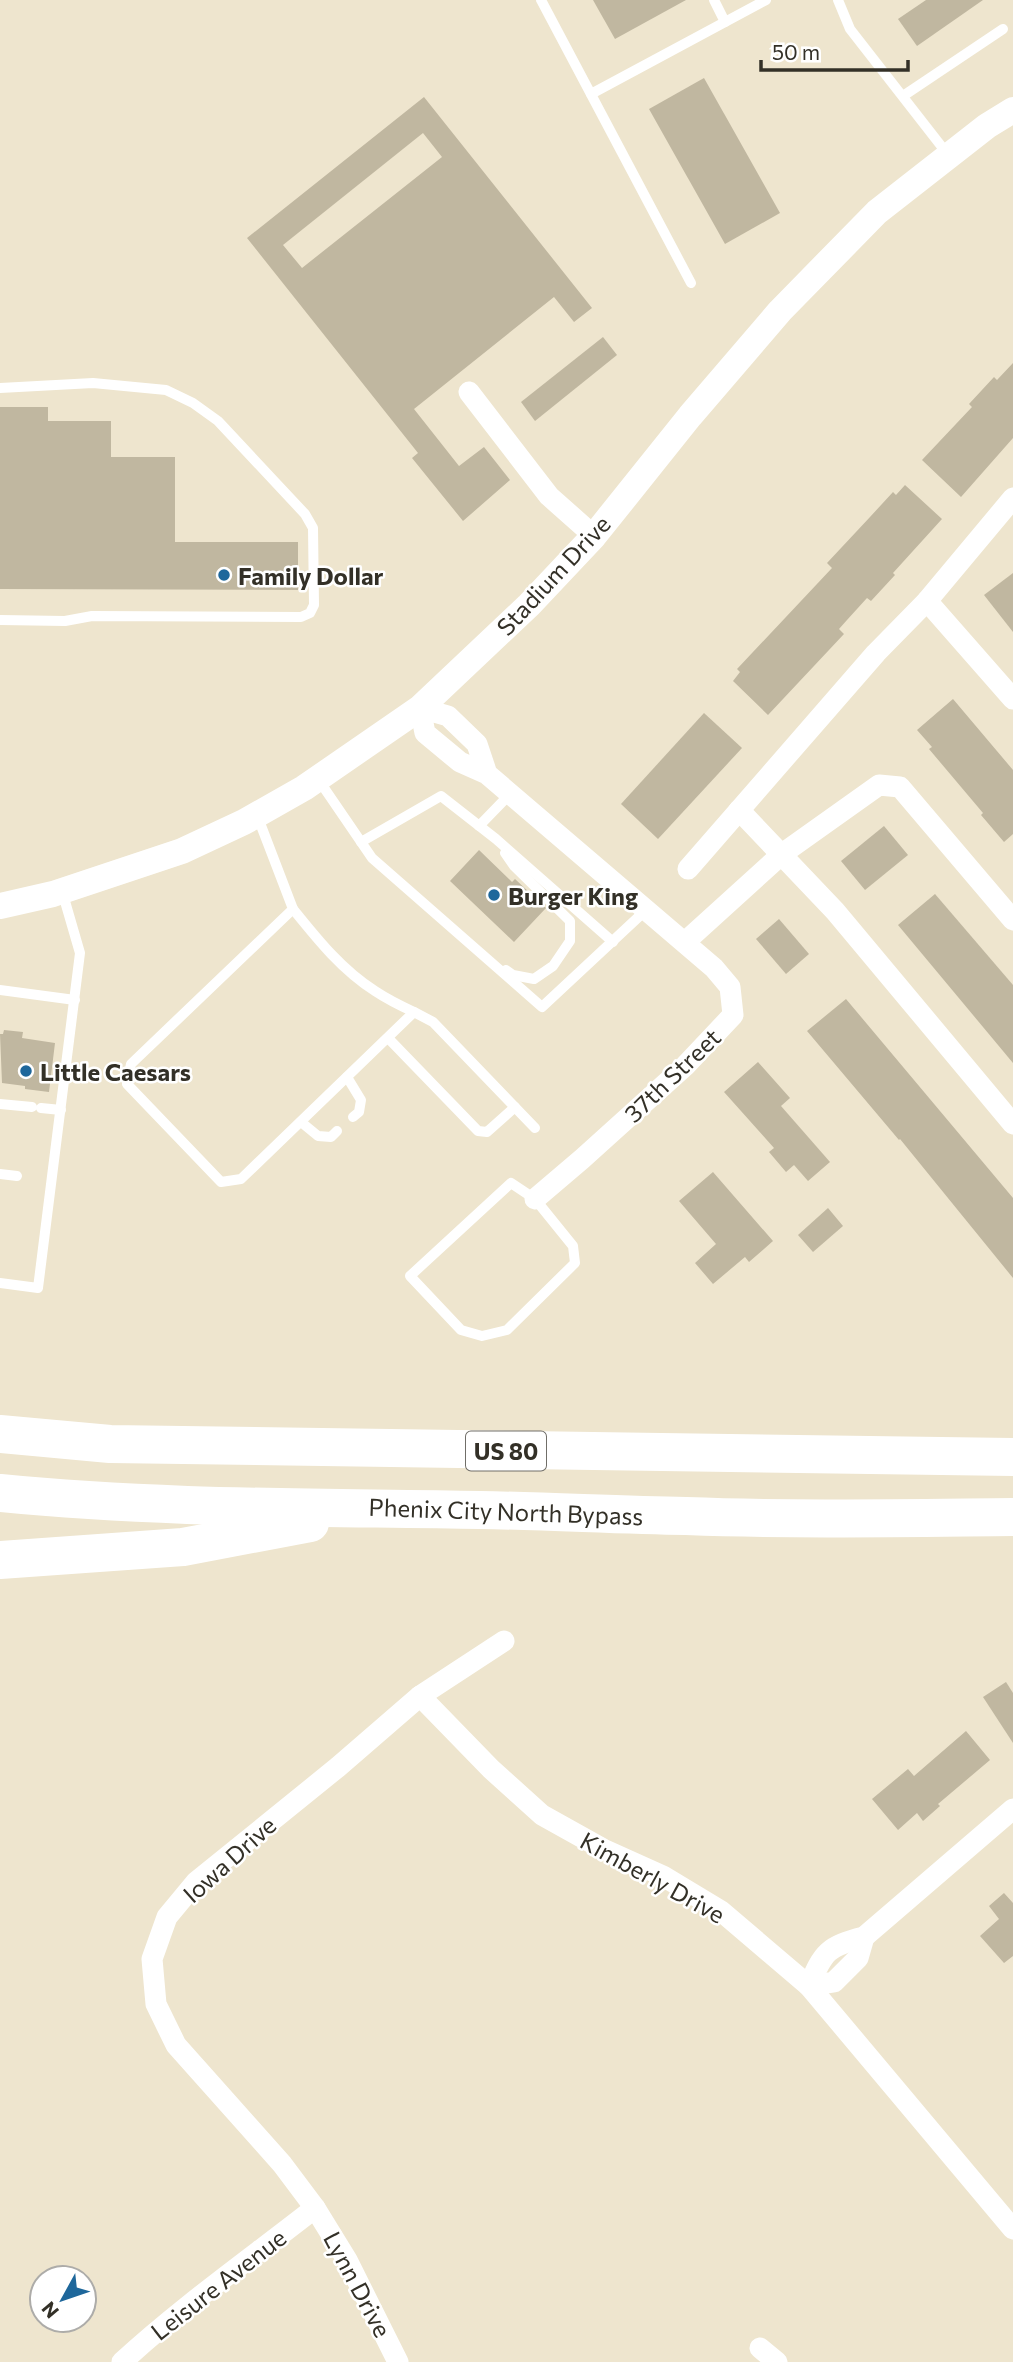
<svg xmlns="http://www.w3.org/2000/svg" width="1013" height="2362" font-family="Commissioner,sans-serif">
	<style>
		.building { fill: #c0b7a0; fill-rule: evenodd }
		.lines { fill: none; stroke-linecap: round; stroke-linejoin: round }
		.service { stroke: #fff; stroke-width: 10 }
		.minor { stroke: #fff; stroke-width: 21 }
		.tertiary { stroke: #fff; stroke-width: 26 }
		.motorway { stroke: #fff; stroke-width: 38 }
		.poi-dot { fill: #1e679b; stroke: #fff; stroke-width: 2.5 }
		.labels { text-anchor: middle; dominant-baseline: central; stroke-width: 5; stroke-linejoin: round; paint-order: stroke }
		.shield { fill: #fff; stroke: #706e68; stroke-width: 2 }
		.shield-label { font-size: 23px; font-weight: bold; fill: #333027 }
		.poi-label { font-size: 24px; font-weight: bold; fill: #333027; stroke: #fff; text-anchor: start }
		.street-label { font-size: 24px; fill: #333027; stroke: #fff }
	</style>
	<rect width="100%" height="100%" fill="#eee5ce"/>
	<g class="building">
		<path d="M593 0H686L615 39Z"/>
		<path d="M926 0H983L917 46 898 19Z"/>
		<path d="M704 78 780 213 725 244 649 109Z"/>
		<path d="M424 97 592 308 574 322 554 297 414 409 459 466 484 447 510 480 463 521 412 458 418 453 247 238ZM423 133 442 157 302 268 283 245Z"/>
		<path d="M603 337 617 355 535 421 521 402Z"/>
		<path d="M1013 363V438L961 497 922 460 972 407 969 404 994 377 997 380Z"/>
		<path d="M0 407H48V421H111V457H175V542H298V590L0 589Z"/>
		<path d="M905 485 942 519 893 573 895 575 871 601 867 598 847 620 839 629 844 634 768 715 733 681 740 672 737 669 832 568 827 563 870 517 893 492 896 495Z"/>
		<path d="M1013 573V632L984 595Z"/>
		<path d="M953 699 1013 770V834L1004 842 981 815 983 813 929 749 932 747 917 730Z"/>
		<path d="M704 713 742 748 658 839 621 804Z"/>
		<path d="M884 826 908 855 865 890 841 861Z"/>
		<path d="M479 850 512 882 515 879 546 908 514 942 450 881Z"/>
		<path d="M935 894 1013 985V1063L898 925Z"/>
		<path d="M779 919 809 954 786 974 756 939Z"/>
		<path d="M846 999 1013 1198V1278L900 1139 899 1140 807 1031Z"/>
		<path d="M4 1030 23 1032 22 1038 55 1043 49 1092 25 1089V1086L2 1083 0 1034H3Z"/>
		<path d="M758 1062 790 1098 781 1106 830 1162 808 1181 794 1165 786 1172 769 1152 774 1148 724 1092Z"/>
		<path d="M713 1172 773 1241 749 1262 745 1257 713 1284 695 1263 716 1244 679 1201Z"/>
		<path d="M828 1208 843 1226 813 1252 798 1235Z"/>
		<path d="M1006 1682 1013 1693V1743L983 1697Z"/>
		<path d="M966 1731 990 1760 938 1804 940 1806 923 1821 917 1813 898 1830 872 1799 908 1769 914 1776Z"/>
		<path d="M1004 1893 1013 1903V1956L1004 1963 980 1936 999 1919 989 1906Z"/>
	</g>
	<g class="lines">
		<g class="service">
			<path d="M541 0 691 283"/>
			<path d="M714 0 725 22"/>
			<path d="M838 0 850 29 949 156"/>
			<path d="M591 94 766 0"/>
			<path d="M903 96 1003 29"/>
			<path d="M0 388 93 383 166 390 193 403 218 421 305 514 313 528 314 605 310 613 301 617 92 616 65 621 0 620"/>
			<path d="M318 779 372 858 542 1007 646 910"/>
			<path d="M257 815 293 909 131 1064 127 1084 221 1182 241 1179 414 1012 433 1022 535 1128"/>
			<path d="M479 826 510 794"/>
			<path d="M361 842 441 796 496 839 613 942"/>
			<path d="M505 853 514 866 570 921V941L553 966 534 979 513 975 506 970"/>
			<path d="M293 909C318 940 342 970 375 991 387 999 401 1006 414 1012"/>
			<path d="M0 990 75 1000"/>
			<path d="M388 1038 478 1131 487 1132 515 1107"/>
			<path d="M347 1077 361 1100 359 1112 353 1117"/>
			<path d="M0 1104 32 1107"/>
			<path d="M41 1108 61 1110"/>
			<path d="M301 1122 318 1136 331 1137 337 1131"/>
			<path d="M0 1174 17 1176"/>
			<path d="M511 1183 535 1199 573 1246 575 1263 507 1330 482 1336 461 1330 410 1276Z"/>
			<path d="M0 1283 38 1288 80 953 62 891"/>
		</g>
		<g class="minor">
			<path d="M469 392 549 496 594 536"/>
			<path d="M927 601 1013 699"/>
			<path d="M487 774 477 744 448 716 420 708 425 733 460 762 487 774 714 968 730 987 733 1015 685 1066 582 1159 535 1199"/>
			<path d="M739 810 835 911 1013 1124"/>
			<path d="M688 869 876 653 927 601 1013 498"/>
			<path d="M685 942 782 854 879 785 900 787 1013 920"/>
			<path d="M420 1696 491 1769 542 1815 603 1849 663 1876 721 1911 809 1986 1013 2229"/>
			<path d="M809 1986C823 1952 828 1946 864 1937L1013 1809"/>
			<path d="M809 1986 834 1982 858 1958 864 1937"/>
			<path d="M760 2348 777 2362"/>
			<path d="M122 2362C183 2306 250 2259 315 2208"/>
			<path d="M398 2362 347 2260 315 2208 282 2164 176 2045 156 2004 152 1959 167 1917 196 1882 338 1767 420 1696 504 1641"/>
		</g>
		<path class="tertiary" d="M0 906 53 894 182 851 244 822 304 788 420 708 529 605 594 536 690 416 780 311 877 212 987 126 1013 110"/>
		<g class="motorway">
			<path d="M0 1434 110 1444 1013 1457"/>
			<path d="M0 1493C159 1509 320 1507 480 1510 549 1511 617 1515 686 1516 795 1520 904 1518 1013 1517"/>
			<path d="M0 1560 183 1547 310 1523"/>
		</g>
	</g>
	<g class="poi-dot">
		<circle cx="224" cy="575" r="7"/>
		<circle cx="494" cy="895" r="7"/>
		<circle cx="26" cy="1071" r="7"/>
	</g>
	<g class="labels">
		<rect class="shield" x="466" y="1431.5" width="80" height="39" rx="5"/>
		<g class="shield-label">
			<text x="506" y="1451">US 80</text>
		</g>
		<g class="poi-label">
			<text x="238" y="575">Family Dollar</text>
			<text x="508" y="895">Burger King</text>
			<text x="40" y="1071">Little Caesars</text>
		</g>
		<g class="street-label">
			<text transform="translate(553 575) rotate(-47)">Stadium Drive</text>
			<text transform="translate(672 1075) rotate(-44)">37th Street</text>
			<text transform="translate(506 1511) rotate(2)">Phenix City North Bypass</text>
			<text transform="translate(229 1859) rotate(-42)">Iowa Drive</text>
			<text transform="translate(653 1877) rotate(29)">Kimberly Drive</text>
			<text transform="translate(218 2284) rotate(-38)">Leisure Avenue</text>
			<text transform="translate(358 2284) rotate(62)">Lynn Drive</text>
		</g>
	</g>
	<g transform="translate(63 2299) rotate(230)"><circle r="33" fill="#ffffff" stroke="#adaca9" stroke-width="2"/>
	<path d="M0-5L12 26L0 18L-12 26Z" fill="#1e679b"/>
	<text y="-10" font-size="19" font-weight="bold" text-anchor="middle" fill="#333027">N</text>
	</g>
	<path d="M761 60v10h147v-10" fill="none" stroke="#333027" stroke-width="3.5"/>
	<text x="772" y="60" font-size="21" fill="#333027" stroke="#ffffff" stroke-width="5" paint-order="stroke">50 m</text>
</svg>
